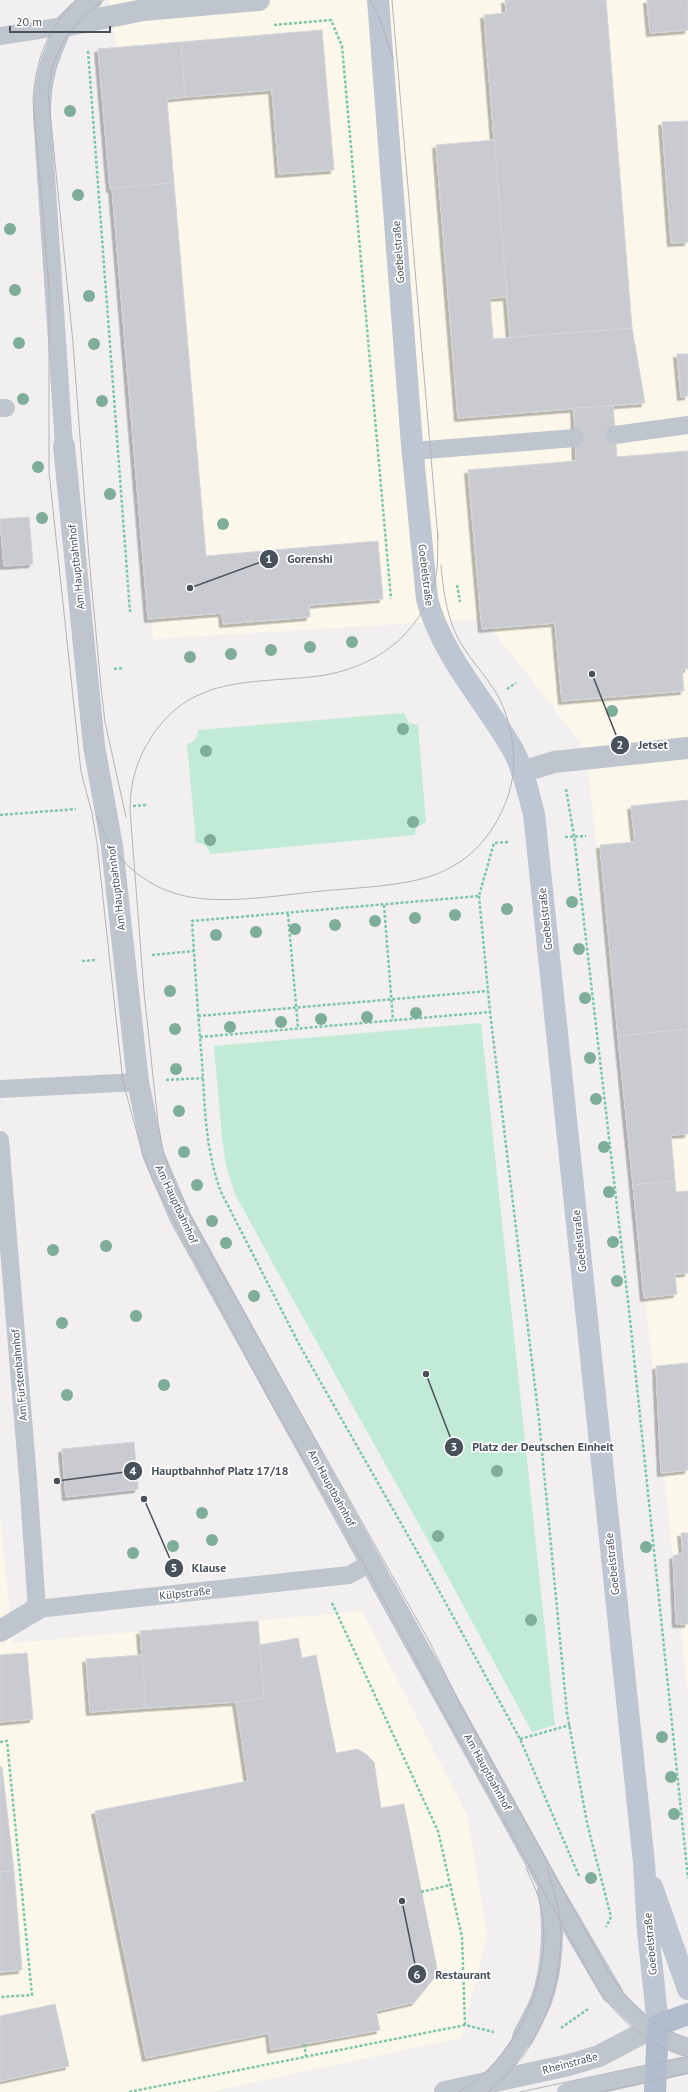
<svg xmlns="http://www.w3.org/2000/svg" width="688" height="2092" font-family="'PT Sans',sans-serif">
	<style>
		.commercial { fill: #fbf7ea }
		.green { fill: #c1ebd6 }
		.building { fill: #c9cbd1; stroke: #d4d5da; filter: url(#shadow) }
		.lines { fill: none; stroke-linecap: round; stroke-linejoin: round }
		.path { stroke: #7cc7a9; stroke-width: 2.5; stroke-dasharray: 3 2; stroke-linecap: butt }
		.service { stroke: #bfc5cd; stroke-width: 18 }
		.pedestrian { stroke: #bfc5cd; stroke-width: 22 }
		.minor { stroke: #bfc5cd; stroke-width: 22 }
		.tertiary { stroke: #bfc5cd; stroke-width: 22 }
		.secondary { stroke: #bec6d1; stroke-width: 22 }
		.primary { stroke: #b1bccc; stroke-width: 22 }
		.tram { stroke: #b2b4b9; stroke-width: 1 }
		.tree { fill: #7ead9a }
		.labels { text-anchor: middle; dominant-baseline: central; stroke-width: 3.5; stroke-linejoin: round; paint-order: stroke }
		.street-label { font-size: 11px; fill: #49515b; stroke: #fff }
		.leader { fill: none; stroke: #49515b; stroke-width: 1.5 }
		.callout-dot { fill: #49515b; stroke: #fff; stroke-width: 1.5 }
		.mark-label { font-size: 12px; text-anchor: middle; font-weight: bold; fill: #fff }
		.callout-label { font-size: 12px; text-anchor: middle; font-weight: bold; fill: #49515b; stroke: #fff; stroke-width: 3.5; stroke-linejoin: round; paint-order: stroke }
	</style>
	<defs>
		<filter id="shadow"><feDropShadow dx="-3.5" dy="3.5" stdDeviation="0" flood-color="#0004"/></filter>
	</defs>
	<rect width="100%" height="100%" fill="#f1efef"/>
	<g class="commercial">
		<path d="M109 0H688V1697L586 750 484 619 153 639 116 47Z"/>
		<path d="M0 1515 13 1643 362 1611 468 1817 487 1936 461 2038 209 2092H0Z"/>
	</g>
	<g class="green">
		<path d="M404 713 409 723 418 725 426 822 416 828 415 835 210 854C208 846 204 843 196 843L187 744C194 742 198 738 198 730Z"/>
		<path d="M481 1023 555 1725 532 1732 425 1535 276 1269 235 1194 226 1165 222 1138 214 1046Z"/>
	</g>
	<g class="building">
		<path d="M505 0H606L632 328 510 337 484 15 506 13Z"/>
		<path d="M647 0H688V30L650 33Z"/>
		<path d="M322 30 334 170 279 174 272 90 185 97 181 42Z"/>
		<path d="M181 42 185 97 167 99 174 183 110 189 98 49Z"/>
		<path d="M688 121V242L671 243 662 122Z"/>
		<path d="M494 140 507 297 490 298 493 339 632 328 645 403 458 418 436 145Z"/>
		<path d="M174 183 206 556 378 541 383 599 309 605 310 617 223 624 222 613 148 619 112 188Z"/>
		<path d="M677 354H688V396L681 397Z"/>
		<path d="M613 406 617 457 688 451V669H682L684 691 562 701 555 623 482 629 468 470 576 461 574 408Z"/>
		<path d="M29 517 33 564 4 566 0 519Z"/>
		<path d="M688 800V1029L618 1036 600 845 635 842 631 806Z"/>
		<path d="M688 1029V1134L671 1135 675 1181 633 1185 618 1036Z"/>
		<path d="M675 1181 676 1192 688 1191V1273L675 1274 677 1294 644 1298 633 1185Z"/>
		<path d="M688 1363V1470L661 1473 656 1366Z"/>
		<path d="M134 1442 138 1489 66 1497 62 1449Z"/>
		<path d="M681 1533H688V1624H676L673 1556 683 1553Z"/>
		<path d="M258 1621 264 1698 236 1702 146 1708 140 1631Z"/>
		<path d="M298 1638 302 1658 316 1655 336 1753 357 1749 366 1754 374 1762 381 1808 404 1804 438 1973 415 2002 376 2011 380 2030 271 2050 269 2033 146 2058 95 1811 248 1781 236 1702 264 1698 260 1645Z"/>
		<path d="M27 1653 33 1719 0 1722V1655Z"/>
		<path d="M142 1655 146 1708 90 1712 86 1659Z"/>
		<path d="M0 1767H2L14 1871 0 1872Z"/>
		<path d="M14 1871 22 1970 0 1972V1872Z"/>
		<path d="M55 2004 69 2066 0 2081V2016Z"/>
	</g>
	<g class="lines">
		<g class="path">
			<path d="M274 25 331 20 342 46 391 599"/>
			<path d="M88 51 130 612"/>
			<path d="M457 585 460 602"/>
			<path d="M114 669 124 668"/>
			<path d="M507 689 516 683"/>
			<path d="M566 789 574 836 629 1310 688 1878"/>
			<path d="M133 806 146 805"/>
			<path d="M0 815 76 809"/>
			<path d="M565 837 586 836"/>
			<path d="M508 842 494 843 479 896 192 921C195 968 198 1015 202 1062 205 1107 205 1149 221 1192L300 1346 431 1576 520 1739 579 1876"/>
			<path d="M479 896 490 1012"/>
			<path d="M384 905 393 1020"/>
			<path d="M288 914 298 1028"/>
			<path d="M152 955 194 951"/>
			<path d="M82 961 96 960"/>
			<path d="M198 1016 488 991"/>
			<path d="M200 1037 490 1012 539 1420 567 1713 587 1823 611 1917 606 1927"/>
			<path d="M166 1080 203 1078"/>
			<path d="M332 1603 438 1831 462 1937 465 2025"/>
			<path d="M520 1739 570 1725"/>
			<path d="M0 1742 7 1741 32 1995 0 1997"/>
			<path d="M421 1892 450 1885"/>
			<path d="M561 2028 588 2009"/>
			<path d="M304 2044 306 2056"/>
			<path d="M129 2092 465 2025 494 2032"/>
		</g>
		<g class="service">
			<path d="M0 36 64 26"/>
			<path d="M0 408H6"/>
			<path d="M615 435 688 425"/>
			<path d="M64 446 42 115C42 78 49 59 64 26"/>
			<path d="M413 451 575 438"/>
			<path d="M0 1089 138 1082"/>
			<path d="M0 1140 28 1479 37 1609 349 1575 365 1566 374 1564"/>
			<path d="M612 1993C634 2018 656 2037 688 2048"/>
			<path d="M484 2085C501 2071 512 2056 523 2037"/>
			<path d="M566 2092 688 2065"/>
		</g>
		<g class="pedestrian">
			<path d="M64 446 94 746 112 846 138 1082 153 1154 180 1217 555 1896 612 1993"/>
			<path d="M523 2037C529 2025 536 2013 541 2001 553 1969 555 1922 548 1890"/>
		</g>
		<g class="minor">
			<path d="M64 26 143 10 259 0"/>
			<path d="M64 26 91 0"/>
			<path d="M0 1631 37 1609"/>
			<path d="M445 2092 569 2065 599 2056 658 2025"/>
		</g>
		<path class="tertiary" d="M522 772 554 762 688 748"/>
		<g class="secondary">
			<path d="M378 0 412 445 427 599C442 656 484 699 513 750 524 770 528 793 534 814L644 1863 648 1931 658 2025"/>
			<path d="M652 1887 688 1989"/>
		</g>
		<path class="primary" d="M655 2092 658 2025 688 2014"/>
		<g class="tram">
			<path d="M76 0C46 33 37 55 33 99L49 289V472L81 772 92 813 97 843 123 1082 143 1155 154 1183 266 1393 365 1566 443 1711 596 1985C617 2019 649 2047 688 2057"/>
			<path d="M104 0C83 14 63 37 54 62 51 71 50 83 48 92L73 343 89 558 101 687 105 722 126 817"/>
			<path d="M370 0 379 16 393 58"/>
			<path d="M392 0 438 539"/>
			<path d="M438 534C437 549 439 565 435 580 420 636 374 668 319 676 255 684 193 674 152 736 137 759 130 782 130 810L144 992 158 1123 163 1151 174 1183 206 1245 429 1641 462 1708 608 1971C627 2001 653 2029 688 2038"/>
			<path d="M97 815C109 852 136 881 174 893 216 907 278 895 322 891 353 888 386 887 417 880 430 877 444 872 455 865 483 849 504 816 511 785 517 759 512 726 501 702 489 677 467 658 456 634 446 612 443 589 441 565"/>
			<path d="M459 2092C520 2057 558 1967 539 1899 536 1888 530 1878 526 1868"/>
			<path d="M488 2092C500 2081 512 2070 522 2057 551 2019 564 1966 560 1919 558 1902 552 1884 547 1868"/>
			<path d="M520 2092 684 2057"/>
			<path d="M601 2092 688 2073"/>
		</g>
	</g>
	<g class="tree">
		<circle cx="70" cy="111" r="6"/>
		<circle cx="78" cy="195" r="6"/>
		<circle cx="10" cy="229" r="6"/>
		<circle cx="15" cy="290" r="6"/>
		<circle cx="89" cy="296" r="6"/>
		<circle cx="19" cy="343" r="6"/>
		<circle cx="94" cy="344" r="6"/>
		<circle cx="23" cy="399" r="6"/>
		<circle cx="102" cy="401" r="6"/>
		<circle cx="38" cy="467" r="6"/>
		<circle cx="110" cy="494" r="6"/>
		<circle cx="42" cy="518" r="6"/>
		<circle cx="223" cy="524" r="6"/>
		<circle cx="352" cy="642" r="6"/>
		<circle cx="310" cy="647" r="6"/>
		<circle cx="271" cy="650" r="6"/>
		<circle cx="231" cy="654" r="6"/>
		<circle cx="190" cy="657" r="6"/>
		<circle cx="612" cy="711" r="6"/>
		<circle cx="403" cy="729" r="6"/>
		<circle cx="206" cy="751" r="6"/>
		<circle cx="413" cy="822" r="6"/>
		<circle cx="210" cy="840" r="6"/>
		<circle cx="572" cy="902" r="6"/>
		<circle cx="507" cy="909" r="6"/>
		<circle cx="455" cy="915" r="6"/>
		<circle cx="415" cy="918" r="6"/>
		<circle cx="375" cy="921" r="6"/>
		<circle cx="335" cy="925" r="6"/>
		<circle cx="295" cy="929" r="6"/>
		<circle cx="256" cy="932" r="6"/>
		<circle cx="216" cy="935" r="6"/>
		<circle cx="579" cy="949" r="6"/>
		<circle cx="170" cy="991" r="6"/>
		<circle cx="585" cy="998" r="6"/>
		<circle cx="416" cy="1013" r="6"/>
		<circle cx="367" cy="1017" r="6"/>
		<circle cx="321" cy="1019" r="6"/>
		<circle cx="281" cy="1022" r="6"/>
		<circle cx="230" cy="1027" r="6"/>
		<circle cx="175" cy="1029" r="6"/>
		<circle cx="590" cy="1058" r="6"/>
		<circle cx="176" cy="1069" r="6"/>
		<circle cx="596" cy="1099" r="6"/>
		<circle cx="179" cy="1111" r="6"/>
		<circle cx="604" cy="1147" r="6"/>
		<circle cx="184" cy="1152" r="6"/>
		<circle cx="197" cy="1185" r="6"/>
		<circle cx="609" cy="1192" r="6"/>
		<circle cx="212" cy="1221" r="6"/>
		<circle cx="613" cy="1242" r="6"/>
		<circle cx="226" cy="1243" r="6"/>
		<circle cx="106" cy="1246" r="6"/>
		<circle cx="53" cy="1250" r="6"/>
		<circle cx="617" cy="1281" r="6"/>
		<circle cx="254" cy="1296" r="6"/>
		<circle cx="136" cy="1316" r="6"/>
		<circle cx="62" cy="1323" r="6"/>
		<circle cx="164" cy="1385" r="6"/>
		<circle cx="67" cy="1395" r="6"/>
		<circle cx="497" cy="1471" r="6"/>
		<circle cx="202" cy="1513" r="6"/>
		<circle cx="438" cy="1536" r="6"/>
		<circle cx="212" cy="1540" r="6"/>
		<circle cx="173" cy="1546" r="6"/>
		<circle cx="646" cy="1547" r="6"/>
		<circle cx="133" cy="1553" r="6"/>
		<circle cx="531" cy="1620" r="6"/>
		<circle cx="662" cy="1737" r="6"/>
		<circle cx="671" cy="1777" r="6"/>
		<circle cx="674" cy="1814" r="6"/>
		<circle cx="591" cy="1878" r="6"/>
	</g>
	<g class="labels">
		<g class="street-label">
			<text transform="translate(398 252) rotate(-94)">Goebelstraße</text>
			<text transform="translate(76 567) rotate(-96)">Am Hauptbahnhof</text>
			<text transform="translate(426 575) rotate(83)">Goebelstraße</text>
			<text transform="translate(116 888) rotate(-97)">Am Hauptbahnhof</text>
			<text transform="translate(545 919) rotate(-96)">Goebelstraße</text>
			<text transform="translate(177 1204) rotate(65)">Am Hauptbahnhof</text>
			<text transform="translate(579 1241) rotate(-96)">Goebelstraße</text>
			<text transform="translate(19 1375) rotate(-95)">Am Fürstenbahnhof</text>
			<text transform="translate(332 1488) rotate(61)">Am Hauptbahnhof</text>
			<text transform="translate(612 1564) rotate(-96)">Goebelstraße</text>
			<text transform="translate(185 1593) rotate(-6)">Külpstraße</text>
			<text transform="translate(488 1772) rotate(61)">Am Hauptbahnhof</text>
			<text transform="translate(650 1944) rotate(-95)">Goebelstraße</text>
			<text transform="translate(570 2063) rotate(-15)">Rheinstraße</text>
		</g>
	</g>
	<path class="leader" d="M190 588L269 559M592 674L620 745M426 1374L454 1447M57 1481L133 1471M144 1499L174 1568M402 1901L417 1974"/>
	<g class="callout-dot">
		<circle cx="190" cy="588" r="4"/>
		<circle cx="592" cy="674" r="4"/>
		<circle cx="426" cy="1374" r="4"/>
		<circle cx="57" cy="1481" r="4"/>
		<circle cx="144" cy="1499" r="4"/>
		<circle cx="402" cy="1901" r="4"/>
		<circle cx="269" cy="559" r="10"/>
		<circle cx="620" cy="745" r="10"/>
		<circle cx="454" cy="1447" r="10"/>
		<circle cx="133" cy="1471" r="10"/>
		<circle cx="174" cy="1568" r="10"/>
		<circle cx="417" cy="1974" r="10"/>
	</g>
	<g class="mark-label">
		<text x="269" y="563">1</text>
		<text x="620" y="749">2</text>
		<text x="454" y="1451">3</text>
		<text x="133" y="1475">4</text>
		<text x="174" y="1572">5</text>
		<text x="417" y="1979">6</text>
	</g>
	<g class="callout-label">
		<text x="310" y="563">Gorenshi</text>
		<text x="653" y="749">Jetset</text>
		<text x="543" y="1451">Platz der Deutschen Einheit</text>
		<text x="220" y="1475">Hauptbahnhof Platz 17/18</text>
		<text x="209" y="1572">Klause</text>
		<text x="463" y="1979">Restaurant</text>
	</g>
	<path d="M10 26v6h100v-6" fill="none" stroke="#49515b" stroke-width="2"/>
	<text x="16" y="26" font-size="12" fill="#49515b" stroke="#ffffff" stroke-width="3" paint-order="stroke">20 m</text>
</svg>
